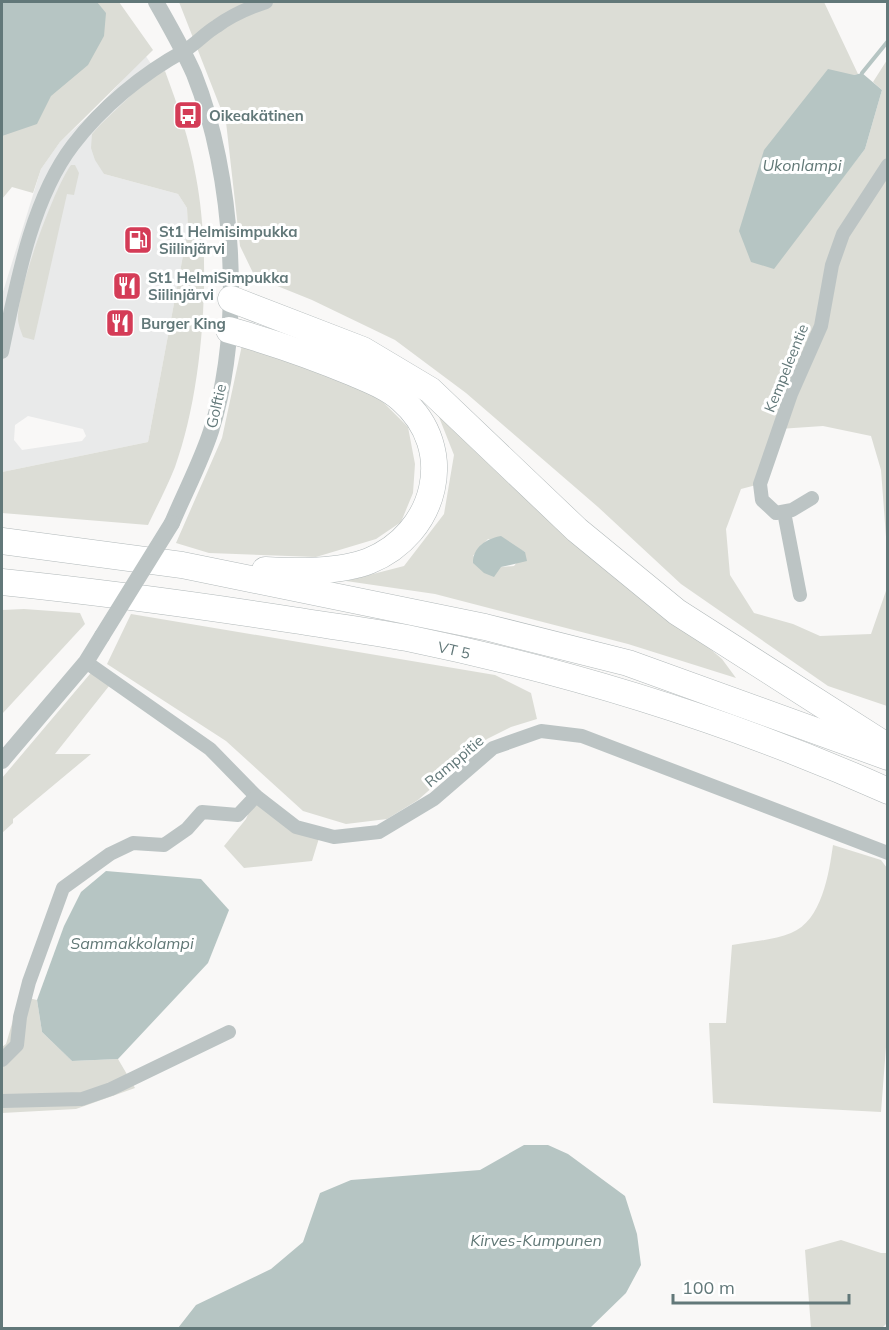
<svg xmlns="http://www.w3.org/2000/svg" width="889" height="1330" font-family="Mulish,sans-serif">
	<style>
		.built { fill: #e9eaea; fill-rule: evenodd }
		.green { fill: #dcddd6; fill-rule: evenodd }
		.water { fill: #b6c5c3 }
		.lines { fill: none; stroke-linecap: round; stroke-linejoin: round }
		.stream { stroke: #b6c5c3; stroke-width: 4 }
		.motorway-casing { stroke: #b2b9ba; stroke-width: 27 }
		.minor { stroke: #bcc4c4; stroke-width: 14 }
		.tertiary { stroke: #bcc4c4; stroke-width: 16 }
		.motorway { stroke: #fff; stroke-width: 26 }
		.tertiary-bridge { stroke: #bcc4c4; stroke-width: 16 }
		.labels { text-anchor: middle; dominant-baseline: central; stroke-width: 6; stroke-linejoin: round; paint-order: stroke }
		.poi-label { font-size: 15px; font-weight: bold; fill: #627879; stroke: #fff; text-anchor: start }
		.street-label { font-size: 15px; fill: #627879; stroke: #fff }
		.water-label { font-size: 16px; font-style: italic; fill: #617876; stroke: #fff }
	</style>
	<rect width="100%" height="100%" fill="#f9f8f7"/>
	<path class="built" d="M145 55 158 74 149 78 92 134 104 174 178 194 187 208 188 229 148 442 2 472V295L41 169 60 142 99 106ZM28 416 83 429 86 436 82 441 22 450 14 440 15 425Z"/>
	<g class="green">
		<path d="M2 2H119L153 50 60 142 41 169 33 193 12 187 2 199Z"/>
		<path d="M179 2H824L858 74 854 75 825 200 865 149 882 90 873 82 887 60V550L881 470 871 436 823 426 779 429 760 484 741 489 726 529 730 575 754 613 793 624 820 636 871 634 887 588V706L828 686 681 584 598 507 466 393 395 340 312 300 255 277 240 246 226 122Z"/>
		<path d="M165 71C178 106 190 141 196 177 212 260 204 387 175 467 167 487 157 506 148 525L2 513V472L148 442 188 229 187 208 178 194 104 174 95 160 91 148 92 134 100 125 149 78Z"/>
		<path d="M71 165H75L79 173 74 195 67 194 34 340 23 337C21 331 18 324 18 319 17 290 54 188 71 165Z"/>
		<path d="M242 345 362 387 383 402 408 427 415 464 413 493 401 522 376 539 316 557 209 553 176 543 222 438Z"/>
		<path d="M437 412 469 444 722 659 736 678 628 644 435 594 346 581 404 566 444 514 454 455ZM488 539 513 546 525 552 514 566 501 567 473 556Z"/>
		<path d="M24 609 80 613 85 624 2 714V610Z"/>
		<path d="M131 614 495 675 531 693 537 719 511 727 487 739 418 800 387 819 346 824 303 811 226 741 107 664Z"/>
		<path d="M95 668 113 681 55 754H91L13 819V823L2 833V778Z"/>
		<path d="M256 796 320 835 312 861 244 868 224 846 246 819Z"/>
		<path d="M833 845 881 860 887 868 888 1021 881 1112 713 1103 709 1023H726L732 945C751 942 773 940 791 933 822 921 829 873 833 845Z"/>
		<path d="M20 996 37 1000 42 1032 72 1061 118 1059 135 1088 76 1109 2 1113V1047L6 1044Z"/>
		<path d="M841 1240 881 1253H887V1323L882 1328H811L805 1250Z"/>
	</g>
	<g class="water">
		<path d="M4 2H97L106 13 104 36 88 65 51 96 37 124 2 136V4Z"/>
		<path d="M828 69 854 75 862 73 882 90 865 149 774 269 751 262 739 231 764 150Z"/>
		<path d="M501 536 525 552 527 561 501 567 494 577 484 573 473 563C473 547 486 539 501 536Z"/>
		<path d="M106 871 201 879 229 910 208 963 118 1059 72 1061 42 1032 37 1000 64 926 81 892Z"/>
		<path d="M524 1145H548L568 1154 625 1196 637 1234 641 1265 626 1293 590 1328H178L196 1305 271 1269 303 1242 320 1193 351 1180 480 1170Z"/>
	</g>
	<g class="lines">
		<path class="stream" d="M862 73 888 41"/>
		<g class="motorway-casing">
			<g id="motorway">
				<path d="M231 299 363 350 430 390 577 530 677 612 882 743"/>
				<path d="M229 330C272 342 312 356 353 373 369 380 388 387 401 399 459 449 436 534 369 561 341 572 294 572 265 570"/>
				<path d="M2 541 182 565 485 627 628 663 888 757"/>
				<path d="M2 582C99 592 196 605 293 620 331 626 369 631 407 638 572 672 734 722 888 791"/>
			</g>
		</g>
		<g class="minor">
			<path d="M2 352C16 286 31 200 73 145 102 107 142 74 184 51 196 44 205 33 217 26 232 15 248 8 266 2"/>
			<path d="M812 498 792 510 776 513 762 500 760 484 791 394 821 326 832 265 843 234 888 165"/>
			<path d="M784 512 800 595"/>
			<path d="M86 662 210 749 256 796 296 827 334 837 379 832 434 799 493 748 541 731 582 736 888 853"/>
			<path d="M2 1060 17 1045 20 1017 29 982 63 888 110 854 133 843 164 845 187 829 202 812 238 815 256 796"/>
			<path d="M2 1101 82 1099 111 1089 229 1032"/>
		</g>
		<g class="tertiary">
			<path d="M156 2C169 25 183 49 194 74 234 174 244 327 211 431 201 462 185 492 172 523"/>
			<path d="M2 761 86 662 102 636"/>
		</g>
		<use href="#motorway" class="motorway"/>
		<path class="tertiary-bridge" d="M102 636 172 523"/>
	</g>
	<defs>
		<g id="bus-square" transform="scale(1.5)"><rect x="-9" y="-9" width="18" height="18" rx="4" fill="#d43c57" stroke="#fff"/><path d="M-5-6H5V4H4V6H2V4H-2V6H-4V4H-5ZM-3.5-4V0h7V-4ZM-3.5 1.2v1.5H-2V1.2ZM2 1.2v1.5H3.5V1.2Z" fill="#fff"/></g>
		<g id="fuel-square" transform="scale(1.5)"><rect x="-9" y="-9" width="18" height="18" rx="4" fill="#d43c57" stroke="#fff"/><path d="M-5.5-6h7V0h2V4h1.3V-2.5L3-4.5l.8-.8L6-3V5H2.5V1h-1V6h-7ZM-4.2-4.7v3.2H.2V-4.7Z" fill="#fff"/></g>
		<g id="restaurant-square" transform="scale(1.5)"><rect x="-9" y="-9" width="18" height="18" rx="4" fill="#d43c57" stroke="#fff"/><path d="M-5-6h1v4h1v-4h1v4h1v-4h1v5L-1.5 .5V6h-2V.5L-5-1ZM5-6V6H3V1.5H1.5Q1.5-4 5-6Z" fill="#fff"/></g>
	</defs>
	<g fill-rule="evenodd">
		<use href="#bus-square" x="188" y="115"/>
		<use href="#fuel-square" x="138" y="240"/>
		<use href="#restaurant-square" x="127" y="286"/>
		<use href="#restaurant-square" x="120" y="323"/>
	</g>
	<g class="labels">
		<g class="poi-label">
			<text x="209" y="115">Oikeakätinen</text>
			<text x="159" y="231">St1 Helmisimpukka<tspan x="159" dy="17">Siilinjärvi</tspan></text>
			<text x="148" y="277">St1 HelmiSimpukka<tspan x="148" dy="17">Siilinjärvi</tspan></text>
			<text x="141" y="323">Burger King</text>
		</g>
		<g class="street-label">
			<text transform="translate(786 368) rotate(-68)">Kempeleentie</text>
			<text transform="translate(216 406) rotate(-77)">Golftie</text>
			<text transform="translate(454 650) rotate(13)">VT 5</text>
			<text transform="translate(454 761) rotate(-40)">Ramppitie</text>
		</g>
		<g class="water-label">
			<text x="802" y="165">Ukonlampi</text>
			<text x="132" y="943">Sammakkolampi</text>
			<text x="536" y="1240">Kirves-Kumpunen</text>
		</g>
	</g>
	<rect width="889" height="1330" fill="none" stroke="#627879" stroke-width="6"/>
	<path d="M673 1294v9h176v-9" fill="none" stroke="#627879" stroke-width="3"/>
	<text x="682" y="1294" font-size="18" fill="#627879" stroke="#ffffff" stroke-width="4.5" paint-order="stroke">100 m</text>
</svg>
